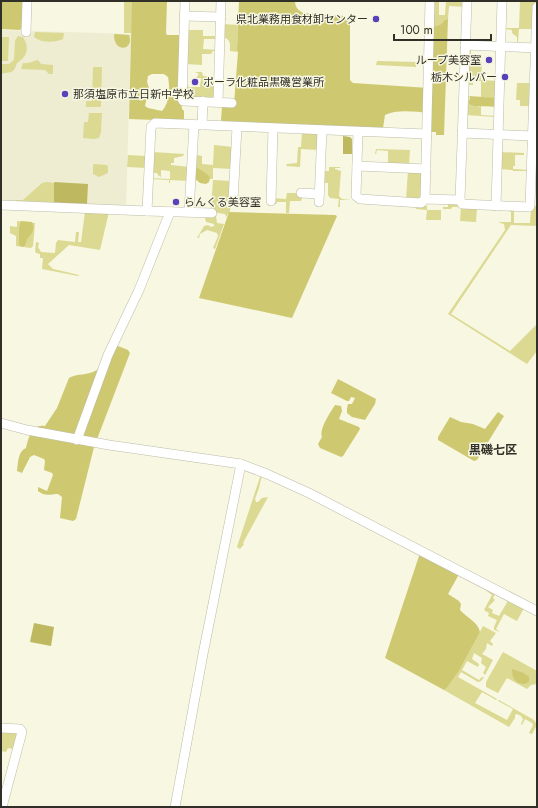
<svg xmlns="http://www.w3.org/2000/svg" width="538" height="808" font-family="Jost,'Noto Sans JP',sans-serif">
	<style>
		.built { fill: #eeedd1 }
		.green { fill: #dcd992 }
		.forest { fill: #cec970; fill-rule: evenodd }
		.water { fill: #beb960 }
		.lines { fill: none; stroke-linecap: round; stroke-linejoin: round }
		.minor-casing { stroke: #bdbca9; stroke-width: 10 }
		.minor { stroke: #fff; stroke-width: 9 }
		.poi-dot { fill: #5842ba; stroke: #f7f7e2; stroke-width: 1.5 }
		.labels { text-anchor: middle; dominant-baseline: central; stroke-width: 3; stroke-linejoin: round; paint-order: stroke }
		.poi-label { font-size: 11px; fill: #303028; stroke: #f7f7e2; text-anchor: end }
		.neighbourhood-label { font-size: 12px; font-weight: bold; fill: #303028; stroke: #f7f7e2 }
	</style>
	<rect width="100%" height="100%" fill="#f7f7e2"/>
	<path class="built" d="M1 30 131 34 126 208 1 203Z"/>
	<g class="green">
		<rect x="124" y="1" width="8" height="32"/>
		<path d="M434 1H439V15H445L446 1H465V7L449 6 448 19 444 20C442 25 438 25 433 27Z"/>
		<path d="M520 1H535V13H532V17H534V29H519L518 42H517V37L512 33V30L505 29 504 44 503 28H519Z"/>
		<path d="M223 24 238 25 237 50 238 52 230 51C230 43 231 40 223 37Z"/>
		<path d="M186 30H203V36H218V39H204L203 49 218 50V51H213L211 54H202V65L185 64Z"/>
		<path d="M35 32 64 33 63 39C54 43 42 43 34 37Z"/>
		<path d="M18 36 23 37C30 48 27 57 17 63 13 75 11 71 1 74V64H9L14 60 15 41Z"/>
		<path d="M1 37H9L8 61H1Z"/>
		<path d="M471 46V58H468V61L482 62 481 80 498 81 497 99H481V81L466 80 467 48Z"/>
		<path d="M38 60 41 64 53 65V74H49L45 70 21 69 23 63C30 64 32 61 38 60Z"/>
		<path d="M377 61 416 62V67L376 65Z"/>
		<path d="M93 67H102L101 107H86V101H92Z"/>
		<path d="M195 72H202L203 76 218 77 217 99H185L187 84 188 87H200L201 78H196L199 74Z"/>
		<path d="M468 83H473V85H468L467 96H470L468 99 479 107 481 106V115L496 116V117L465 115Z"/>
		<path d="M517 83H533L530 108 529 106H520V100H516Z"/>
		<path d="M89 113H102L101 132 99 138 94 139 83 138 84 122H88Z"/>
		<path d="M302 131 316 132 319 136 318 150 301 149 300 167 286 166 287 164 297 163 298 147H301Z"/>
		<path d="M214 145 233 147 232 169 213 168V179L195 178V157L197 155 202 156V164L213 165Z"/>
		<path d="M376 149 410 150 409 165 388 164V151L377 150 376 154H375Z"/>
		<path d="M153 152 184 154 183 156 174 158V163H171V165L189 167V181L170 180V183H169V180L151 179V178L170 179V171L161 170V177L158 175 157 173H152Z"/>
		<path d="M500 152 524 153V155H515V166H513V169L529 170V171H513V170L499 169Z"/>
		<path d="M128 155 147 156 146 168 127 167Z"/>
		<path d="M94 164 107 165 108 167V173L99 177 93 174V165Z"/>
		<path d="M329 167H340V168H335V169L341 171 339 196 342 199 351 200H340V207H338L339 199 330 198 328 195V183H322L323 171H329Z"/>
		<path d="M408 171 421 172 424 175 423 196 419 200 406 199Z"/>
		<path d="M213 180 232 181 230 211 226 217 225 214 197 210 196 208 211 209Z"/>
		<path d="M47 182 54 183V204L15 201 16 200H23L42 183Z"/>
		<path d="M287 193H298L303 196 301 201H290L289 213H286V202H277L276 204H273V198L286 199Z"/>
		<path d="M448 202 477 207 476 222 460 221 461 207H452L451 209H443V207H448Z"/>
		<path d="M416 206H427V210H441V220H426L427 210 416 209Z"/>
		<path d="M533 206H537V226L511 225 451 314 510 351 537 324V351L527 364 448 314 505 230 504 224 500 223 499 222H511V212L507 210 514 209V223H530L531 209Z"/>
		<path d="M85 212H109L100 250 69 245 48 264 53 269 79 275 78 276 42 269 43 258H40V254L36 253 35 251 36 242 39 243 38 247 41 252 55 253 56 243 58 240 75 242 76 232H79L78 242H81Z"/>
		<path d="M206 216H216L217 223 224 224 215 249 213 248 218 236 217 233 207 230 200 234 199 238H197L204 226 208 225 211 227 214 226V224L206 222 205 218Z"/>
		<path d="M17 221 35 223 33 246 31 248 16 246V236L10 233V226L17 227Z"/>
		<path d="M261 474 262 475 259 488 255 499 256 502H258L262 498 268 497 243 543 244 544 240 549 237 547Z"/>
		<path d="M485 586 496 592 493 598 495 600 488 607 493 610 492 613 499 616 509 599 524 608 517 621 504 614 496 629 500 632 494 630V627L497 620 488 616 489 613 484 610 492 595 483 588Z"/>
		<path d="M483 626 496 633 490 641 493 644 492 646 487 643 486 649 482 654 493 660 485 675 483 673 486 667 481 663 482 658 474 653 472 659 479 664 478 667 467 661 462 670 479 680 482 677H484L481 681 478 682 461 672 458 677 497 699 496 700 482 692 475 703 507 720 513 709 498 701 499 700 534 720 537 725 532 734 529 733 533 725 532 723 525 719 522 725 521 724 523 719 521 716 517 714 515 715V718L509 727 444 690 446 689 459 671Z"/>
		<path d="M503 652 537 671V684L531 685 527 689 507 678 498 693 486 687V682Z"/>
		<path d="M1 731 16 732 18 734 14 749 8 748 6 752 1 751Z"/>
	</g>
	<g class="forest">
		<path d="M1 1H23V26L20 30 1 29Z"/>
		<path d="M132 1H167L166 33 167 35H179L183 39 181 102 182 109 184 111V119L181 121 129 119ZM152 74H164L168 77C170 88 170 102 162 111L148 108 145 106 149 88 147 82 148 76Z"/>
		<path d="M239 1H295C295 7 298 10 303 13L344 16 350 23V80L353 83 429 88 433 27C438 25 442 25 444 20L448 19 444 135H436V132H431L429 113C416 112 397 109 385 115L383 128 224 123 221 120 222 107 234 104 238 52 237 50Z"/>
		<path d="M115 34 129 35C135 50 114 54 114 35Z"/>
		<path d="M470 96C476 97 493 97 497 99L495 107C486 105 477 108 469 104Z"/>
		<path d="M198 168 208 175 210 178 209 182 206 184 200 183 194 178 195 169Z"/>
		<path d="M229 212 335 215 337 216 292 318 199 298Z"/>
		<path d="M21 221 32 222C35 230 32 234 27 239L26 243 24 247 20 246 19 244V228Z"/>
		<path d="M118 346 128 350 130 353 94 447 76 519 73 521 60 518 62 497 58 494C50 494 45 497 38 491V487L47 491 53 475 52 473 44 470 45 461 44 459 34 455 30 457 22 473 17 471C18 463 18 451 26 448 29 437 31 424 45 426L57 408 69 378C77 373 88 376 97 370 105 365 109 352 118 346Z"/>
		<path d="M338 379 376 399 375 404 365 420 352 417 347 413V408L348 404H352L355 398 351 397 349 401H347L331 393Z"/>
		<path d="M335 405 341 406 342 411 339 419 359 427 360 429 343 456 341 457 320 448 318 444 322 437C319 429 330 413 335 405Z"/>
		<path d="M498 412 504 416 477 460 474 461 438 440V437L450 417 461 422 473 424 485 429Z"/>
		<path d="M425 555 458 573V576L448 594 459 601 461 604 460 610C466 617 478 622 480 632L459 671 446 689 444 690 385 658 419 556Z"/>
		<path d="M512 669 524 673 529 677V682L525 684C515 684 512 678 512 669Z"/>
	</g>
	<g class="water">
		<path d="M343 136 350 137 352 139V154H343Z"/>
		<path d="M54 182 88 184 87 204 54 203Z"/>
		<path d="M34 623 54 627 51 646 30 642Z"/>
	</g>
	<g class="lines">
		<g class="minor-casing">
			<g id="minor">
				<path d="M185 1 182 99 183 101 232 103"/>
				<path d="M184 16 221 17"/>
				<path d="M26 32 27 1"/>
				<path d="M465 45 536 48"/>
				<path d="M218 102 221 1"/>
				<path d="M202 125 203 101"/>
				<path d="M358 132 356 196 360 199 421 203 425 199 460 200 462 204 529 207 530 206 537 7"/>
				<path d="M462 133 533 136"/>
				<path d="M357 166 426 169"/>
				<path d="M301 193 319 194"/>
				<path d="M425 199 430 1"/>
				<path d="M460 200 467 1"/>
				<path d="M233 201 237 127"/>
				<path d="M271 201 273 128"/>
				<path d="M319 202 322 130"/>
				<path d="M1 205 147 211 212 213"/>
				<path d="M496 206 502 1"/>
				<path d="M147 211 151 127 155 123 427 134"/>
				<path d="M189 212 194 125"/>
				<path d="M1 423 27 430 109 445 241 464 267 474 309 493 537 611"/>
				<path d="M77 440 108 355 139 290 170 212"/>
				<path d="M1 728 20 729 22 732 2 807"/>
				<path d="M175 807 203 654 241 464"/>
			</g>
		</g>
		<use href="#minor" class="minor"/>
	</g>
	<g class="poi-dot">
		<circle cx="376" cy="19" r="4"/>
		<circle cx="489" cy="60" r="4"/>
		<circle cx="505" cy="77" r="4"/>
		<circle cx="195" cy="82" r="4"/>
		<circle cx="65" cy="94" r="4"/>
		<circle cx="176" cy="202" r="4"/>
	</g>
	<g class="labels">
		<g class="poi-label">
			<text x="368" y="19">県北業務用食材卸センター</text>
			<text x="481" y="60">ループ美容室</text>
			<text x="497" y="77">栃木シルバー</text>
			<text x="203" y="82" text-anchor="start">ポーラ化粧品黒磯営業所</text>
			<text x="73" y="94" text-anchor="start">那須塩原市立日新中学校</text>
			<text x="184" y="202" text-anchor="start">らんくる美容室</text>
		</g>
		<g class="neighbourhood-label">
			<text x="493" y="450">黒磯七区</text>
		</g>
	</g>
	<rect width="538" height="808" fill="none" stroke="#303028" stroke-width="4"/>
	<path d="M394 34v6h97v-6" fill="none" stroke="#303028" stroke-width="2"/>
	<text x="400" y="34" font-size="12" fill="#303028" stroke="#f7f7e2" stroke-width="3" paint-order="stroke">100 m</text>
</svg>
